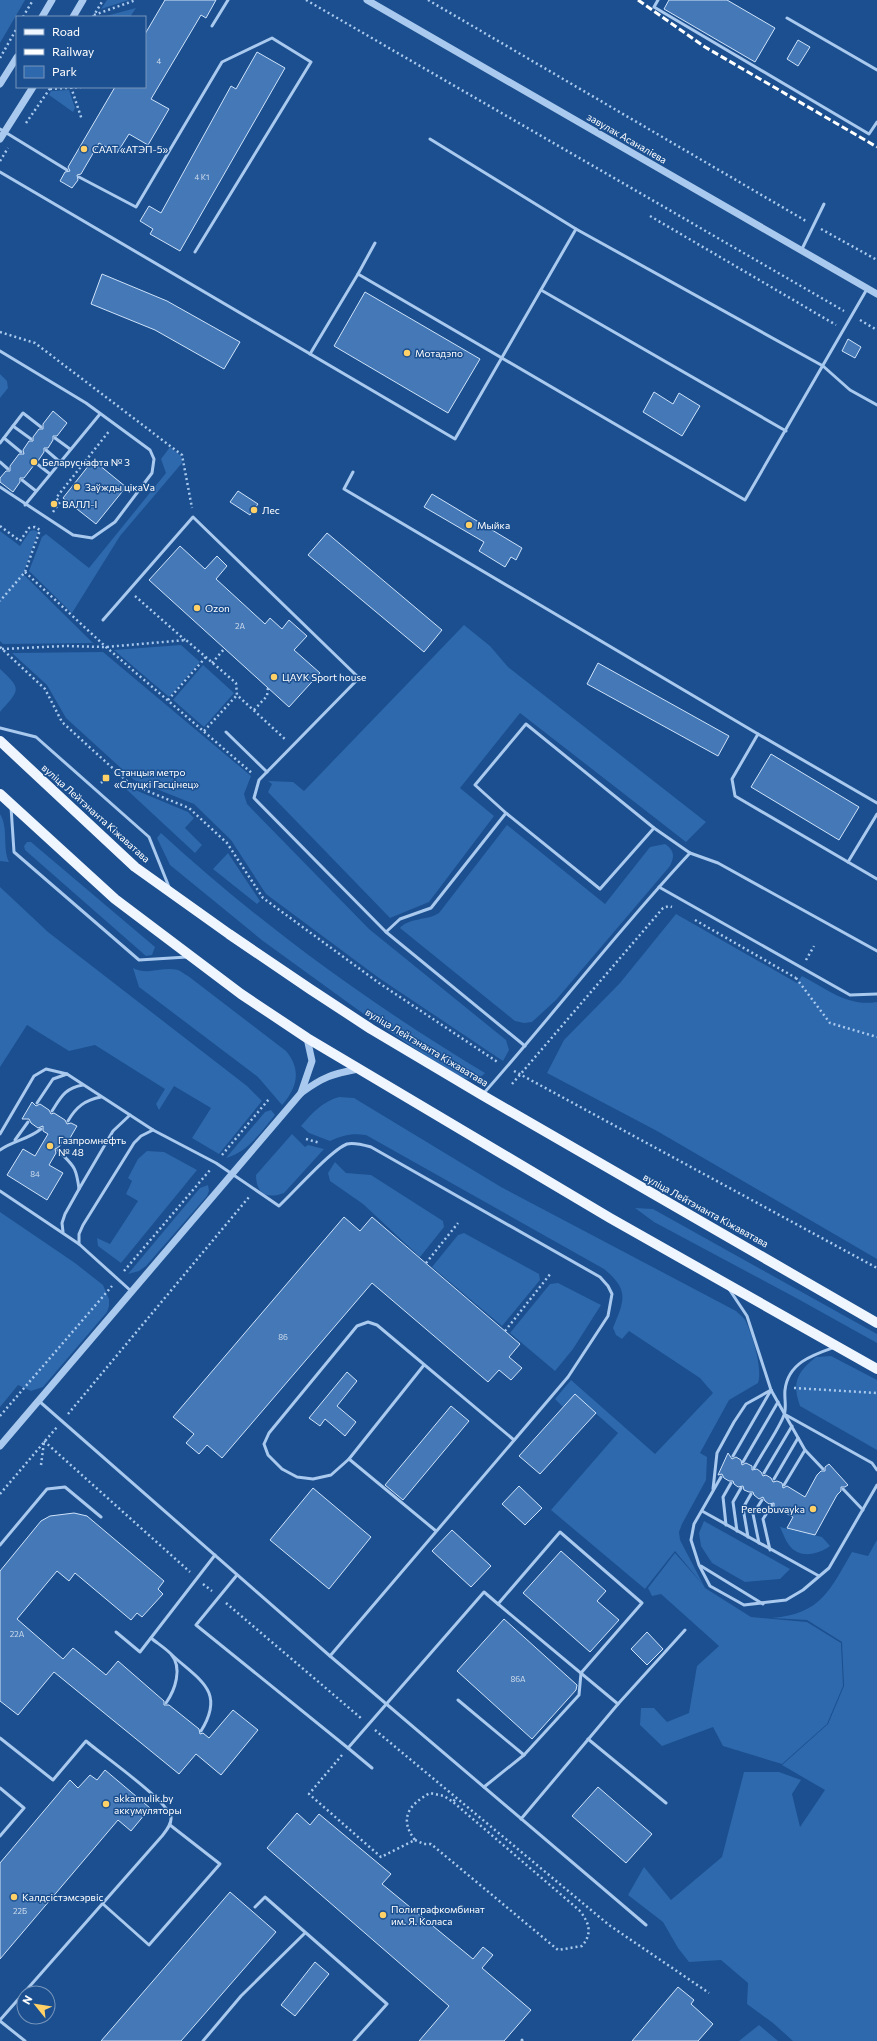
<svg xmlns="http://www.w3.org/2000/svg" width="877" height="2041" font-family="Commissioner,sans-serif">
	<style>
		.green { fill: #2e69ad }
		.building { fill: #4478b7; stroke: #cfe3fa }
		.lines { fill: none; stroke-linecap: round; stroke-linejoin: round }
		.path { stroke: #a9c9ee; stroke-width: 2.5; stroke-dasharray: 2 3; stroke-linecap: butt }
		.service { stroke: #a9c9ee; stroke-width: 3 }
		.tertiary { stroke: #a9c9ee; stroke-width: 7 }
		.primary { stroke: #f0f6ff; stroke-width: 10 }
		.rail { stroke: #fff; stroke-width: 3; stroke-dasharray: 7 3; stroke-linecap: butt }
		.poi-dot { fill: #ffd166; stroke: #1b4f8f; stroke-width: 1.5 }
		.labels { text-anchor: middle; dominant-baseline: central; stroke-width: 3; stroke-linejoin: round; paint-order: stroke }
		.number-label { font-size: 8px; fill: #d0dded }
		.street-label { font-size: 10px; fill: #fff; stroke: #1b4f8f }
		.poi-label { font-size: 10px; fill: #fff; stroke: #1b4f8f; text-anchor: start }
	</style>
	<rect width="100%" height="100%" fill="#1b4f8f"/>
	<g class="green">
		<path d="M0 0H25L0 43Z"/>
		<path d="M107 0H129L101 9Z"/>
		<path d="M136 8 130 17H102Z"/>
		<path d="M69 90 75 108 73 112 49 95 51 91Z"/>
		<path d="M0 374 7 381 8 388 0 398Z"/>
		<path d="M170 447 181 456 182 463 120 536 72 613 29 571 42 537 46 534 89 568 166 473 161 459Z"/>
		<path d="M34 530 38 532 23 574 93 643 3 644 0 641V531L20 546 30 531Z"/>
		<path d="M464 625 490 646 508 667 706 822 686 842 520 713 460 788 494 816 429 902 390 918 268 792 272 784 268 781 293 782 304 791Z"/>
		<path d="M181 645 200 662 169 697 114 650Z"/>
		<path d="M103 652 251 776 244 794 247 804 369 929 506 1040 509 1050 503 1061 379 978 266 894 231 840 194 804 134 780 66 718 47 685 12 653Z"/>
		<path d="M203 665 234 693 204 727 173 700Z"/>
		<path d="M0 669C23 690 19 690 0 712Z"/>
		<path d="M128 787 188 812 194 818 185 828 202 845 195 853 126 789Z"/>
		<path d="M0 814C9 829 2 847 9 862L0 861Z"/>
		<path d="M507 825 605 904 650 847 665 844C674 850 675 856 670 866L556 1000 532 1022 524 1023 515 1021 400 928C410 917 427 921 439 913Z"/>
		<path d="M161 833C260 924 370 1004 485 1073 474 1084 465 1079 452 1073L372 1020 263 941 170 865 157 838Z"/>
		<path d="M27 842H31L155 947 152 955 146 956 25 850 24 846Z"/>
		<path d="M228 853 260 901 257 904 213 869Z"/>
		<path d="M0 887 48 932 247 1086 262 1101 219 1154 192 1138 211 1108 174 1086 159 1110 156 1104 165 1089 95 1045 69 1051 27 1025 0 1067Z"/>
		<path d="M676 914 797 983 802 976C827 989 848 1007 877 1002V1259L657 1131 547 1073 564 1040 620 983Z"/>
		<path d="M133 968C148 976 162 966 178 970 182 972 188 976 192 979L286 1051C302 1070 297 1088 282 1105L258 1077 139 987Z"/>
		<path d="M339 1097 354 1098 501 1187 736 1311C739 1314 743 1317 745 1320 752 1333 763 1369 758 1383L729 1400 700 1453 707 1457 706 1480 682 1524 679 1532 680 1540 705 1588 751 1617 807 1622 841 1643 843 1686 827 1724 782 1764 723 1746 713 1727 662 1746 640 1725 641 1708H654L667 1722 689 1713 697 1666 719 1646 661 1594 652 1596 648 1588 675 1553 705 1587 675 1551 645 1589 551 1510 618 1433 575 1395 563 1407 555 1399 571 1380 655 1454 713 1393 700 1378 629 1331 622 1339 616 1335 613 1328C624 1301 630 1290 604 1269L366 1135C352 1133 343 1135 330 1141L309 1133 301 1126C313 1112 322 1102 339 1097Z"/>
		<path d="M271 1110 275 1115C261 1132 248 1152 226 1158L265 1112Z"/>
		<path d="M292 1134 305 1147 308 1145 324 1149 284 1193C268 1199 256 1195 256 1175Z"/>
		<path d="M147 1151 164 1152 197 1170 121 1263 98 1246 97 1238 110 1244 138 1201 126 1194 132 1181 128 1178 138 1159Z"/>
		<path d="M335 1162 346 1173 371 1175 443 1221 444 1227 420 1257 363 1204 330 1181 328 1173Z"/>
		<path d="M208 1185 209 1191 207 1196 146 1266 139 1271 128 1274 200 1188Z"/>
		<path d="M635 1208 653 1209 877 1334V1343L798 1299 654 1222Z"/>
		<path d="M0 1212 75 1263 103 1285 109 1299V1306L107 1312 43 1387 31 1391 18 1385 0 1407Z"/>
		<path d="M464 1233 539 1274 540 1280 502 1326 432 1267 458 1235Z"/>
		<path d="M558 1283 601 1305 573 1349 555 1371 510 1333 550 1284Z"/>
		<path d="M831 1356 877 1380V1450L800 1406C792 1383 796 1373 816 1357Z"/>
		<path d="M704 1521 790 1569 780 1579 745 1582 712 1563 701 1546 699 1533Z"/>
		<path d="M780 1527 822 1537 830 1546C818 1555 799 1559 789 1545 785 1540 783 1533 780 1527Z"/>
		<path d="M877 1540V2041H793L773 2023 747 2004 748 1983 721 1960 689 1962 678 1948 663 1922 628 1895 644 1867 671 1900 722 1857 744 1772H779L801 1780 792 1794 800 1827 825 1790 782 1765 828 1724 844 1686 842 1642 807 1620 772 1618C821 1614 830 1590 852 1552L868 1556Z"/>
		<path d="M759 2025 778 2041H739Z"/>
	</g>
	<g class="building">
		<path d="M165 0H216L206 18 201 15 151 99 169 109 148 145 129 134 117 153 99 143 81 174 77 175 78 180 72 188 60 181 65 172 70 171 68 167 115 87H145V34Z"/>
		<path d="M669 0H727L775 28 755 62 664 9Z"/>
		<path d="M798 40 810 47 798 66 787 59Z"/>
		<path d="M257 52 285 68 180 251 150 234 153 229 140 221 149 206 161 213 231 86 236 89Z"/>
		<path d="M102 274 167 301 240 342 224 369 155 330 91 304Z"/>
		<path d="M365 292 480 359 448 413 334 346Z"/>
		<path d="M848 339 861 347 855 358 842 351Z"/>
		<path d="M654 392 673 404 679 393 700 406 682 436 643 412Z"/>
		<path d="M53 411 67 423 57 436H53V440L48 448H44V452L38 461H34V465L24 478H20V482L13 492 0 482V478L6 471H10V466L19 454H24L23 450 29 441H33V437L39 429H43V424Z"/>
		<path d="M93 460 126 487 96 524 63 498Z"/>
		<path d="M238 491 258 504 250 515 230 502Z"/>
		<path d="M432 494 522 548 516 560 511 557 505 567 479 551 484 542 424 507Z"/>
		<path d="M327 533 442 630 424 652 308 555Z"/>
		<path d="M180 546 205 569 217 556 227 566 216 579 265 624 270 618 282 629 289 620 307 636 294 650 320 673 289 707 149 580Z"/>
		<path d="M598 663 729 736 718 756 587 684Z"/>
		<path d="M771 754 859 807 839 840 751 787Z"/>
		<path d="M32 1102 36 1106 40 1104 49 1110 51 1114 54 1113 65 1120 67 1124 71 1123 77 1126 66 1145 62 1142 59 1147 55 1149 56 1153 49 1165 63 1173 47 1200 7 1175 23 1149 35 1156 48 1134 43 1131V1126L38 1128 31 1123 29 1119H22Z"/>
		<path d="M344 1217 360 1231 372 1217 520 1344 509 1357 522 1368 511 1380 499 1370 488 1382 372 1283 222 1458 207 1445 199 1454 186 1443 194 1434 173 1417Z"/>
		<path d="M347 1372 357 1381 337 1406 356 1422 345 1436 325 1419 320 1426 309 1418Z"/>
		<path d="M575 1394 596 1413 540 1474 519 1456Z"/>
		<path d="M451 1406 469 1421 403 1500 385 1485Z"/>
		<path d="M728 1453 732 1459 736 1457 741 1460 742 1465 746 1463 752 1466V1470L757 1469 761 1472 763 1476 766 1475 771 1478 773 1482 777 1481 782 1483 783 1488 787 1486 805 1497 817 1475 821 1471H825V1467L829 1464 848 1485 845 1487H841V1491L837 1495 815 1535 787 1528 793 1517 774 1507V1503L769 1504 765 1501 763 1497 759 1499 754 1495 753 1492H749L744 1490 743 1486 738 1487 734 1484 733 1481H729L724 1478 722 1474 718 1475Z"/>
		<path d="M519 1486 542 1508 525 1525 502 1504Z"/>
		<path d="M313 1488 371 1537 329 1589 270 1540Z"/>
		<path d="M74 1513 87 1516 164 1581 158 1589 163 1594 142 1617 137 1613 131 1620 75 1573 69 1581 57 1571 17 1619 63 1659 73 1648 106 1675 118 1661 164 1701V1705H169L199 1729 200 1734 203 1733 209 1738 233 1710 258 1730 221 1775 196 1754 179 1774 54 1672 18 1715 0 1701V1571L41 1521 50 1516Z"/>
		<path d="M452 1530 491 1566 471 1587 432 1551Z"/>
		<path d="M561 1551 606 1591 597 1601 619 1620 590 1652 523 1593Z"/>
		<path d="M504 1619 577 1685 576 1690 532 1739 457 1671Z"/>
		<path d="M647 1632 663 1649 647 1665 631 1649Z"/>
		<path d="M105 1770 150 1808 131 1831 118 1820 0 1959V1863L70 1780 78 1788 90 1775 97 1780Z"/>
		<path d="M598 1787 652 1834 626 1863 572 1816Z"/>
		<path d="M297 1813 310 1825 319 1814 391 1874 382 1884 473 1959 483 1947 493 1955 482 1968 531 2010 504 2041H419L449 2006 267 1848Z"/>
		<path d="M230 1892 276 1932 181 2041H101Z"/>
		<path d="M315 1962 329 1974 295 2016 281 2005Z"/>
		<path d="M678 1987 694 2000 691 2004 713 2024 698 2041H632Z"/>
	</g>
	<g class="lines">
		<g class="path">
			<path d="M306 0 844 311"/>
			<path d="M428 0 806 221"/>
			<path d="M94 15 136 0"/>
			<path d="M23 17 33 0"/>
			<path d="M93 17 103 0"/>
			<path d="M0 58 17 28"/>
			<path d="M71 87 82 120"/>
			<path d="M50 89 81 87"/>
			<path d="M26 123 51 87"/>
			<path d="M0 161 8 148"/>
			<path d="M650 216 836 325"/>
			<path d="M821 229 877 260"/>
			<path d="M860 320 877 330"/>
			<path d="M0 332 35 343 182 455 192 508"/>
			<path d="M53 512 60 502 56 498 110 430"/>
			<path d="M0 526 20 541 29 528 35 527 40 530 25 572 0 601"/>
			<path d="M25 572 106 647 253 774"/>
			<path d="M135 596 185 640"/>
			<path d="M0 647 45 689 62 722 130 784 189 808 227 843 263 898 379 983 499 1063"/>
			<path d="M2 649 65 646 106 647 186 640 236 683 237 695 286 740"/>
			<path d="M212 663 225 648"/>
			<path d="M168 700 206 657"/>
			<path d="M254 710 267 696 268 688"/>
			<path d="M204 731 237 695"/>
			<path d="M101 783 106 778"/>
			<path d="M695 920 796 978 797 975"/>
			<path d="M806 960 814 946"/>
			<path d="M796 978 830 1023 877 1037"/>
			<path d="M514 1071 877 1268"/>
			<path d="M512 1084 663 908 669 906 672 907"/>
			<path d="M306 1139 320 1143"/>
			<path d="M222 1155 269 1099"/>
			<path d="M426 1263 458 1223"/>
			<path d="M124 1271 210 1170"/>
			<path d="M505 1331 551 1273"/>
			<path d="M794 1388 877 1393"/>
			<path d="M68 1414 249 1197"/>
			<path d="M0 1416 112 1286"/>
			<path d="M44 1441 190 1572"/>
			<path d="M41 1465 44 1442"/>
			<path d="M0 1494 57 1427"/>
			<path d="M203 1584 212 1591"/>
			<path d="M226 1603 362 1719"/>
			<path d="M375 1730 609 1925 709 1993"/>
			<path d="M342 1755 309 1794 381 1857 415 1840C398 1818 410 1804 430 1793L444 1796 453 1802 456 1798"/>
			<path d="M415 1840 424 1844H431L558 1950 582 1946C593 1933 589 1922 579 1910L453 1802"/>
		</g>
		<g class="service">
			<path d="M658 0 654 7 869 134 877 122"/>
			<path d="M787 18 877 70"/>
			<path d="M212 26 228 0"/>
			<path d="M0 129 67 170"/>
			<path d="M430 139 576 229"/>
			<path d="M0 172 455 439 576 229 823 366 850 390 877 405"/>
			<path d="M79 177 136 207 222 62 272 38 311 62 195 252"/>
			<path d="M801 251 824 204"/>
			<path d="M358 274 375 243"/>
			<path d="M541 290 786 431"/>
			<path d="M0 351 86 403 150 450 154 459 152 473 115 522 92 538 73 535 0 487"/>
			<path d="M310 354 358 274 745 500 867 289"/>
			<path d="M13 426 31 439"/>
			<path d="M4 438 21 452"/>
			<path d="M55 438 70 449"/>
			<path d="M0 443 23 413 41 427"/>
			<path d="M46 450 60 462"/>
			<path d="M0 462 8 469"/>
			<path d="M36 463 50 474"/>
			<path d="M353 472 344 489 758 734"/>
			<path d="M22 480 36 491"/>
			<path d="M25 505 100 414"/>
			<path d="M103 620 193 517 359 678 259 780 254 798 386 932 525 1046"/>
			<path d="M0 728 36 737 149 837 169 887"/>
			<path d="M226 732 267 772"/>
			<path d="M877 803 758 734 732 779 735 796 877 879"/>
			<path d="M11 807 14 852 139 960 187 957"/>
			<path d="M654 828 690 853"/>
			<path d="M848 862 877 814"/>
			<path d="M659 887 850 995 877 994"/>
			<path d="M386 932 400 919 431 908 506 813 600 889 654 828 526 724 475 785 506 813"/>
			<path d="M484 1093C554 1014 618 930 690 853L718 863 877 951"/>
			<path d="M37 1103 53 1079 67 1074"/>
			<path d="M52 1111C61 1097 65 1088 83 1085"/>
			<path d="M68 1121C76 1107 85 1100 101 1097"/>
			<path d="M0 1134 34 1076 46 1069 67 1074 153 1130 216 1163 279 1206C293 1193 331 1150 347 1144 354 1142 364 1145 371 1147L600 1277 608 1286 612 1294 608 1316 568 1377 330 1656"/>
			<path d="M15 1140 28 1122"/>
			<path d="M0 1150C15 1140 27 1140 41 1129"/>
			<path d="M58 1150C73 1166 76 1165 79 1189"/>
			<path d="M0 1191 79 1244 131 1291"/>
			<path d="M63 1232 62 1223 65 1214 79 1189 113 1131 130 1115"/>
			<path d="M79 1244V1234L83 1225 134 1143 141 1136 153 1130"/>
			<path d="M729 1289 747 1316 771 1390 805 1450 823 1469"/>
			<path d="M424 1365 349 1459 331 1475 313 1479 297 1477 282 1469 268 1455 264 1444 269 1433 357 1326 368 1322 377 1325 514 1440"/>
			<path d="M39 1401 330 1656 646 1925"/>
			<path d="M786 1415 872 1463 877 1470"/>
			<path d="M733 1456 771 1390"/>
			<path d="M349 1459 436 1531"/>
			<path d="M743 1462 778 1402"/>
			<path d="M754 1468C762 1453 779 1429 784 1415 787 1408 784 1398 785 1390 788 1363 812 1355 835 1347"/>
			<path d="M764 1473 792 1426"/>
			<path d="M721 1477 694 1524 691 1540 699 1565 710 1586 744 1605 786 1600 803 1590 829 1568 877 1485"/>
			<path d="M774 1479 798 1438"/>
			<path d="M784 1485 805 1450"/>
			<path d="M713 1489 717 1453 734 1422 746 1404 771 1390"/>
			<path d="M843 1489 863 1510"/>
			<path d="M702 1511 819 1576"/>
			<path d="M726 1525 723 1497 731 1483"/>
			<path d="M737 1531 733 1502 741 1488"/>
			<path d="M748 1537 743 1508 751 1494"/>
			<path d="M759 1543 753 1514 762 1500"/>
			<path d="M0 1545 47 1489 65 1487 101 1517"/>
			<path d="M770 1550 763 1519 772 1505"/>
			<path d="M701 1566 763 1604"/>
			<path d="M237 1575 196 1625 348 1748 484 1592 498 1604 560 1532 642 1603 581 1673 579 1695 524 1755 484 1787"/>
			<path d="M498 1604 618 1704"/>
			<path d="M116 1632 140 1652 215 1555"/>
			<path d="M151 1638C157 1643 165 1648 171 1654 183 1668 175 1690 166 1703"/>
			<path d="M172 1655C199 1680 226 1691 201 1731"/>
			<path d="M458 1700 524 1755"/>
			<path d="M0 1738 53 1780 86 1741C102 1755 167 1800 171 1817 172 1824 166 1831 162 1836L0 2020"/>
			<path d="M588 1739 666 1803"/>
			<path d="M348 1748 372 1768"/>
			<path d="M0 1788 24 1808 0 1836"/>
			<path d="M521 1819 618 1704 685 1630"/>
			<path d="M103 1904 149 1945 220 1864 170 1825"/>
			<path d="M255 1907 265 1897 387 2004 354 2041"/>
			<path d="M0 2021 25 2041"/>
			<path d="M203 2041 241 1996 305 1933"/>
			<path d="M522 2041V2040"/>
		</g>
		<g class="tertiary">
			<path d="M367 0 877 294"/>
			<path d="M42 17 52 0"/>
			<path d="M73 17 83 0"/>
			<path d="M0 84 17 57"/>
			<path d="M0 139 33 87"/>
			<path d="M301 1093 312 1061 307 1038"/>
			<path d="M0 1446 301 1093C323 1077 332 1074 358 1069"/>
		</g>
		<g class="primary">
			<path d="M0 741 135 867 229 934 310 989 371 1029 482 1095 877 1323"/>
			<path d="M0 794 115 899 241 994 307 1038 610 1218 877 1369"/>
		</g>
		<path class="rail" d="M638 0 705 47 877 147"/>
	</g>
	<g class="poi-dot">
		<circle cx="84" cy="149" r="4"/>
		<circle cx="407" cy="353" r="4"/>
		<circle cx="34" cy="462" r="4"/>
		<circle cx="77" cy="487" r="4"/>
		<circle cx="54" cy="504" r="4"/>
		<circle cx="254" cy="510" r="4"/>
		<circle cx="469" cy="525" r="4"/>
		<circle cx="197" cy="608" r="4"/>
		<circle cx="274" cy="677" r="4"/>
		<rect x="102" y="774" width="8" height="8" rx="2"/>
		<circle cx="50" cy="1146" r="4"/>
		<circle cx="813" cy="1509" r="4"/>
		<circle cx="106" cy="1804" r="4"/>
		<circle cx="14" cy="1897" r="4"/>
		<circle cx="383" cy="1915" r="4"/>
	</g>
	<g class="labels">
		<g class="number-label">
			<text x="159" y="61">4</text>
			<text x="202" y="177">4 К1</text>
			<text x="240" y="626">2А</text>
			<text x="35" y="1174">84</text>
			<text x="283" y="1337">86</text>
			<text x="17" y="1634">22А</text>
			<text x="518" y="1679">86А</text>
			<text x="20" y="1911">22Б</text>
		</g>
		<g class="street-label">
			<text transform="translate(627 138) rotate(30)">завулак Асаналіева</text>
			<text transform="translate(96 813) rotate(42)">вуліца Лейтэнанта Кіжаватава</text>
			<text transform="translate(427 1047) rotate(31)">вуліца Лейтэнанта Кіжаватава</text>
			<text transform="translate(706 1210) rotate(29)">вуліца Лейтэнанта Кіжаватава</text>
		</g>
		<g class="poi-label">
			<text x="92" y="149">СААТ «АТЭП-5»</text>
			<text x="415" y="353">Мотадэпо</text>
			<text x="42" y="462">Беларуснафта № 3</text>
			<text x="85" y="487">Заўжды цікаVа</text>
			<text x="62" y="504">ВАЛЛ-І</text>
			<text x="262" y="510">Лес</text>
			<text x="477" y="525">Мыйка</text>
			<text x="205" y="608">Ozon</text>
			<text x="282" y="677">ЦАУК Sport house</text>
			<text x="114" y="772">Станцыя метро<tspan x="114" dy="12">«Слуцкі Гасцінец»</tspan></text>
			<text x="58" y="1140">Газпромнефть<tspan x="58" dy="12">№ 48</tspan></text>
			<text x="805" y="1509" text-anchor="end">Pereobuvayka</text>
			<text x="114" y="1798">akkamulik.by<tspan x="114" dy="12">аккумуляторы</tspan></text>
			<text x="22" y="1897">Калдсістэмсэрвіс</text>
			<text x="391" y="1909">Полиграфкомбинат<tspan x="391" dy="12">им. Я. Коласа</tspan></text>
		</g>
	</g>
	<rect x="16" y="16" width="130" height="72" fill="#1b4f8f" stroke="#7695bc"/>
	<rect x="24" y="29" width="20" height="6" fill="#f0f6ff" stroke="#7695bc"/>
	<text x="52" y="36" font-size="12" fill="#ffffff">Road</text>
	<rect x="24" y="49" width="20" height="6" fill="#ffffff" stroke="#7695bc"/>
	<text x="52" y="56" font-size="12" fill="#ffffff">Railway</text>
	<rect x="24" y="66" width="20" height="12" fill="#2e69ad" stroke="#7695bc"/>
	<text x="52" y="76" font-size="12" fill="#ffffff">Park</text>
	<g transform="translate(36 2005) rotate(300)"><circle r="19" fill="#1b4f8f" stroke="#7695bc"/>
	<path d="M0-3L7 15L0 10L-7 15Z" fill="#ffd166"/>
	<text y="-6" font-size="11" font-weight="bold" text-anchor="middle" fill="#ffffff">N</text>
	</g>
</svg>
